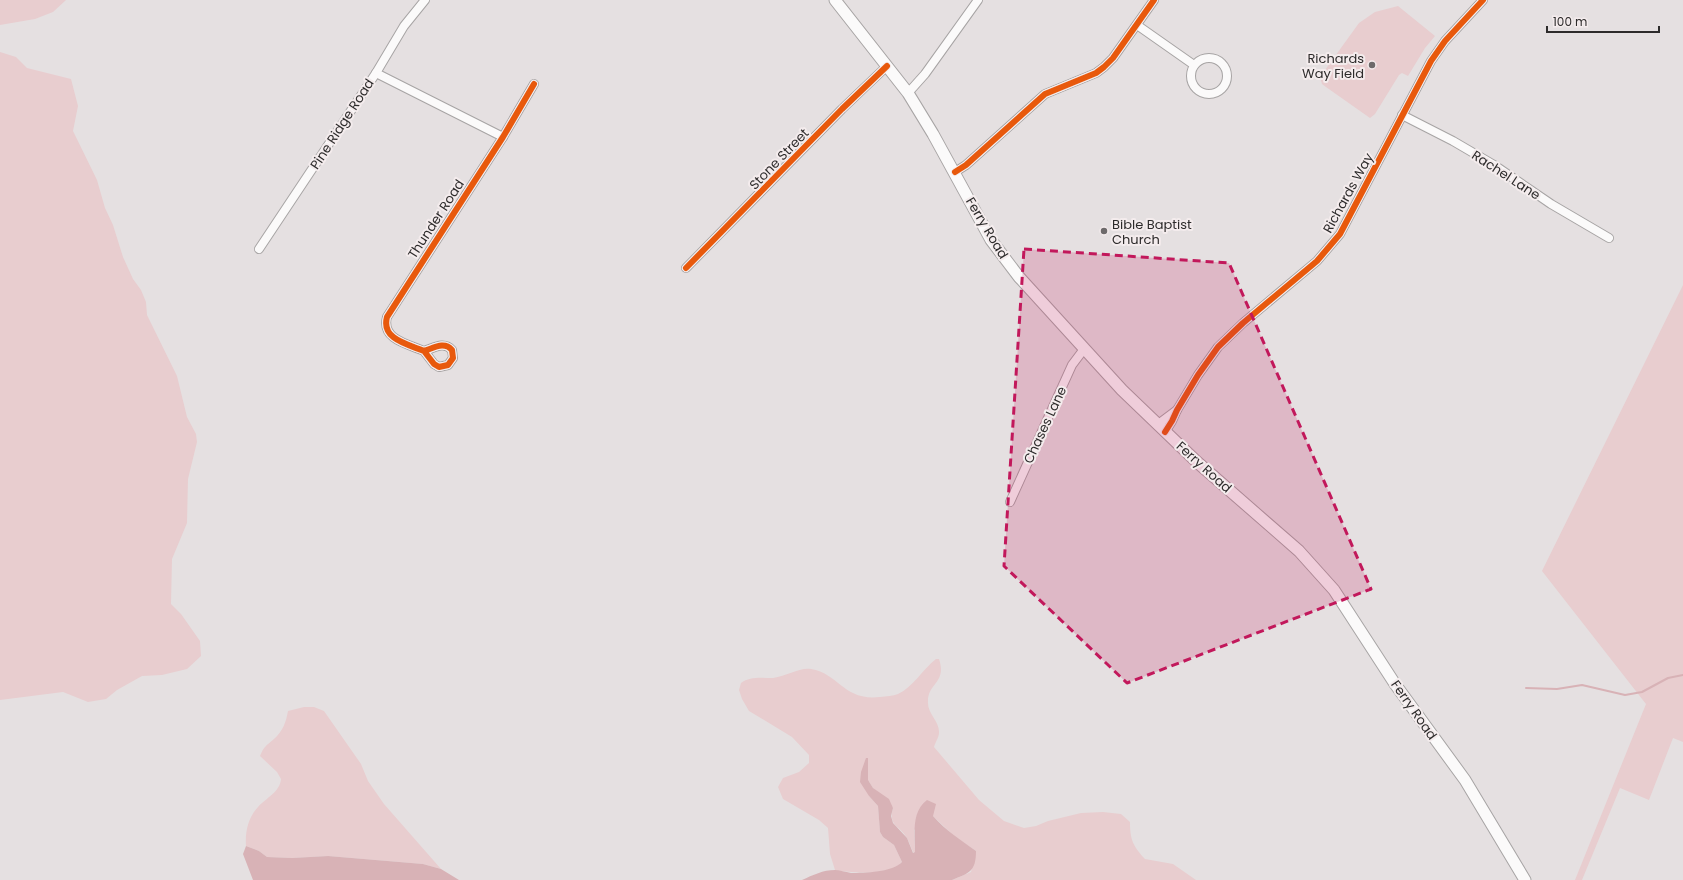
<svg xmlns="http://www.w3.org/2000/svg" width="1683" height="880" font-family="Poppins,sans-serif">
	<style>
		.green { fill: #e8cdcf }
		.water { fill: #d8b2b6 }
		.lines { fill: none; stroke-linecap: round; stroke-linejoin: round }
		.stream { stroke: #d8b2b6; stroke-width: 2 }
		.street-casing { stroke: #a7a4a4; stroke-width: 10 }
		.secondary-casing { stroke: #a7a4a4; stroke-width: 13 }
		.street { stroke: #fbfafa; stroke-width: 8 }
		.secondary { stroke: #fbfafa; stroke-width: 11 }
		.cycleway-casing { stroke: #f4eced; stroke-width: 8 }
		.cycleway { stroke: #e8590c; stroke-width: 6 }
		.marked { fill: #c2185b; fill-opacity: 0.2; stroke: #c2185b; stroke-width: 3; stroke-dasharray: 8 5; stroke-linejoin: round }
		.poi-dot { fill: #6d6a6b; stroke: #f4eced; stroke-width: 1.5 }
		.labels { text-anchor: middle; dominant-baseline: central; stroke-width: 4; stroke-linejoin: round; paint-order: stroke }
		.poi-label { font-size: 13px; fill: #2d2b2b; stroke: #f4eced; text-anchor: end }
		.street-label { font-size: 13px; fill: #2d2b2b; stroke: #f4eced }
	</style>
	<rect width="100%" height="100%" fill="#e5e0e1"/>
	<g class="green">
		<path d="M0 0H66L53 12 35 19 0 25Z"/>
		<path d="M1398 6 1435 36 1425 48 1408 76 1402 73 1399 75 1375 114 1370 118 1326 87 1322 84 1320 77 1359 23 1375 12Z"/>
		<path d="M0 52 16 57 27 68 71 79 78 106 73 131 97 180 105 208 113 225 123 257 133 279 141 290 146 302 147 315 177 376 187 417 196 434 197 442 188 479 187 523 172 559 171 604 181 614 200 641 201 656 187 669 162 675 142 676 117 690 106 699 88 702 63 692 0 700Z"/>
		<path d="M1683 285V742L1673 738 1649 800 1620 788 1582 880H1575L1646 704 1542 571Z"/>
		<path d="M936 659H939C947 683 928 683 928 701 927 714 940 721 939 733 939 737 935 743 934 747L979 800 1004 821 1024 828 1036 826 1048 821 1081 813 1103 812 1121 814 1130 822C1130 840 1133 846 1145 859L1173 864 1196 880H952L971 872 976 851 954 836 933 816 914 830 915 852 914 853C911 849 910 843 907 838 899 825 888 826 893 808L873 788 868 780V758L869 796 878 806 880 832 883 837 894 845 902 862C890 876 852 873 835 870L830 854 828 828 819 820 783 799 778 787 783 778 799 772 809 763V755L792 737 749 711 742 699 739 690 741 683C750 676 762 678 773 678 787 676 800 667 811 669 840 674 843 701 880 697 886 696 893 696 898 694 913 687 923 669 936 659Z"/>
		<path d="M304 707H314L324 711 361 764 368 781 384 804 441 869 423 864 328 856 292 858 267 857 259 851 246 846C245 832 248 818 258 807 266 798 280 792 281 779L277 772 260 756C264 746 266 746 274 739 283 731 286 722 288 711Z"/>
	</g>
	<g class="water">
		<path d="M866 758H868V780L873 788 889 799 893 808 891 816 893 823 907 838 913 853 915 852C915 834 911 812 927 800L936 804 933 816C946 831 961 840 976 851 976 872 969 873 952 880H802C813 875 823 870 835 870 840 870 845 872 851 873 864 873 893 872 902 862L894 845 883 837 880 832 878 806 869 796 860 782 861 772Z"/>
		<path d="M246 846 259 851 267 857 292 858 328 856 423 864 441 869 459 880H253L243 854Z"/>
	</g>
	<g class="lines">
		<path class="stream" d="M1526 688 1557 689 1582 685 1625 695 1642 692 1668 678 1683 675"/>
		<g class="street-casing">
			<g id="street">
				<path d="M1137 25 1194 65"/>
				<circle cx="1209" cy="76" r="18"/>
				<path d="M376 73 503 137"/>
				<path d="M908 93 925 74 978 0"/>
				<path d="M1402 115 1453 141 1494 165 1551 204 1609 238"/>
				<path d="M955 172 966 165 1045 94 1096 73 1104 67 1113 58 1154 0"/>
				<path d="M259 249 376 73 404 26 425 0"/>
				<path d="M686 268 842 109 887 66"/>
				<path d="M424 351 434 364 439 367 448 365 453 358 452 350C444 341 434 348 424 351 407 344 381 339 387 317L503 137 534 84"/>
				<path d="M1157 425 1177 410"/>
				<path d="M1165 432 1172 421 1177 410 1198 375 1218 347 1243 323 1317 261 1340 234 1431 61 1445 41 1483 0"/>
				<path d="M1010 502 1072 365 1084 349"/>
			</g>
		</g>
		<g class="secondary-casing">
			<path id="secondary" d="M835 0 908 93 933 134 991 240 1019 277 1122 390 1197 462 1299 551 1334 590 1395 684 1465 780 1525 880"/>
		</g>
		<use href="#street" class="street"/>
		<use href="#secondary" class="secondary"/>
		<g class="cycleway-casing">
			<g id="cycleway">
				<path d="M955 172 966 165 1045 94 1096 73 1104 67 1113 58 1154 0"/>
				<path d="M686 268 842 109 887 66"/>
				<path d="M424 351 434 364 439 367 448 365 453 358 452 350C444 341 434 348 424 351 407 344 381 339 387 317L503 137 534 84"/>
				<path d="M1165 432 1172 421 1177 410 1198 375 1218 347 1243 323 1317 261 1340 234 1431 61 1445 41 1483 0"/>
			</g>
		</g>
		<use href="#cycleway" class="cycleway"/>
	</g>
	<path class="marked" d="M1024 249 1229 263 1371 589 1127 683 1004 566Z"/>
	<g class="poi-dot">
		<circle cx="1372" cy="65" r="4"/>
		<circle cx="1104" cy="231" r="4"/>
	</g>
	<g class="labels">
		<g class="poi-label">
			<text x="1364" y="58">Richards<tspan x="1364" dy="15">Way Field</tspan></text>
			<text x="1112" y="224" text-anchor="start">Bible Baptist<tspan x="1112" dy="15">Church</tspan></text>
		</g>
		<g class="street-label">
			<text transform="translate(342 124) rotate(-57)">Pine Ridge Road</text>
			<text transform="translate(779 159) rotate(-46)">Stone Street</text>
			<text transform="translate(1506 175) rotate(33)">Rachel Lane</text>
			<text transform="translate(1348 193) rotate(-61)">Richards Way</text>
			<text transform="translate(436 219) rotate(-57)">Thunder Road</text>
			<text transform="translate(987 228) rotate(59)">Ferry Road</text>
			<text transform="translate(1045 425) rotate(-65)">Chases Lane</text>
			<text transform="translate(1204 467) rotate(42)">Ferry Road</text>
			<text transform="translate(1414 710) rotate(55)">Ferry Road</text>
		</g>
	</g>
	<path d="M1547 26v6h112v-6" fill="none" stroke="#2d2b2b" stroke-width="2"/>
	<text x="1553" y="26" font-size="12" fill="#2d2b2b" stroke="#f4eced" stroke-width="3" paint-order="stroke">100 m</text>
</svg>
